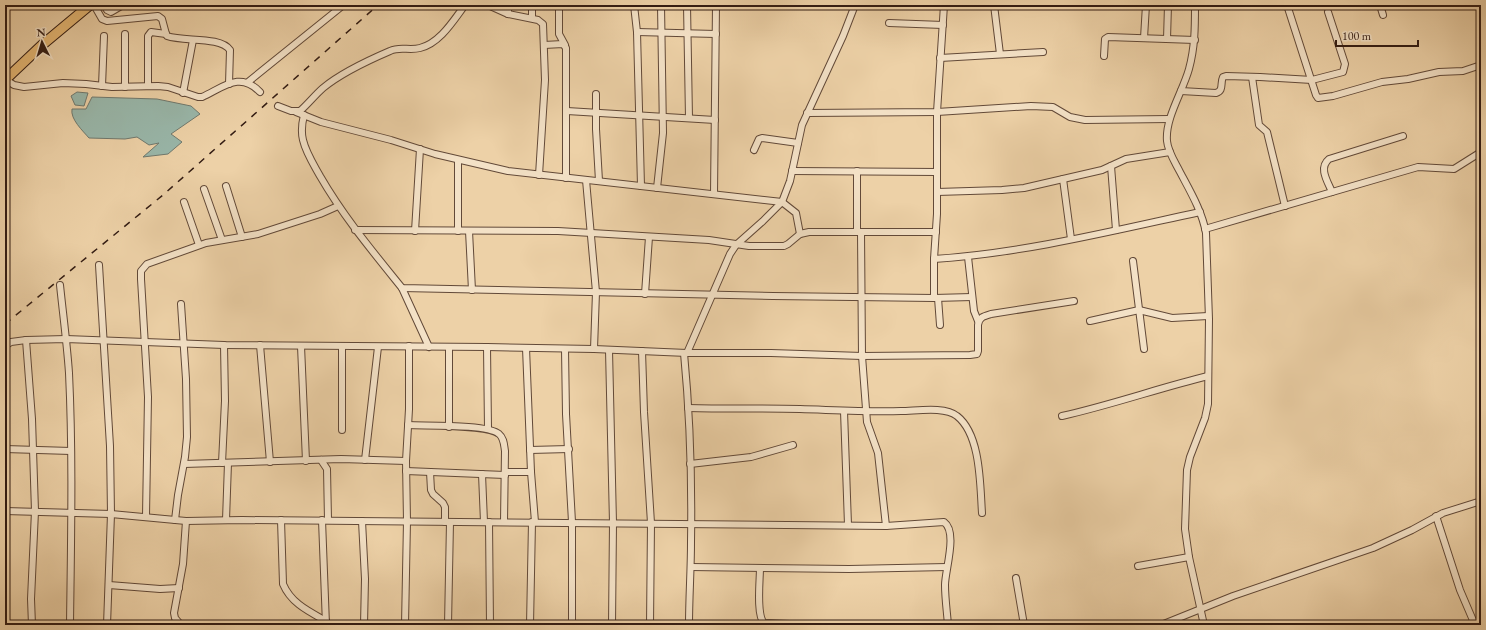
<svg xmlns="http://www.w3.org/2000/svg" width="1486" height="630" font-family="'EB Garamond',serif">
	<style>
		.water { fill: #99b7aa; stroke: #70796e }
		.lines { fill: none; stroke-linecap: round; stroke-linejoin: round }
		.minor-casing { stroke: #624938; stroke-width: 8 }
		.highway-casing { stroke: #331c13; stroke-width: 11 }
		.minor { stroke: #f3e1c6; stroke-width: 6 }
		.highway { stroke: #e6b874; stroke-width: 9 }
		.rail { stroke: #331c13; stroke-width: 1.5; stroke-dasharray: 7 7; stroke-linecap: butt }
	</style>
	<rect width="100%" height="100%" fill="#edd1a7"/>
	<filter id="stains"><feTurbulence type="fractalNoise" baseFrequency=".005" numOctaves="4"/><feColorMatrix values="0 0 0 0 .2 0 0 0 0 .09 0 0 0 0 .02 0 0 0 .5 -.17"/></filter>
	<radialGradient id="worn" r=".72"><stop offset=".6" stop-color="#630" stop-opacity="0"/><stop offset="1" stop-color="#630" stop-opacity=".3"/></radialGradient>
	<g class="water">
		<path d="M77 92 88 93 84 106 75 105 71 96Z"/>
		<path d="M92 97 157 99 191 106 200 114 171 134 182 142 168 154 143 157 159 143 149 145 137 137 125 139 89 138C83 131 70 119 72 109H86Z"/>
	</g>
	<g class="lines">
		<g class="minor-casing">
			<g id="minor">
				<path d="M94 5 102 19 107 21 158 16 162 19 166 34 167 36C184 42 220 36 230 50L229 84"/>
				<path d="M104 5 107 10 111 12 123 5"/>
				<path d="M488 5 508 14 538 20 543 24 545 80 539 175"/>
				<path d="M508 5V14"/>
				<path d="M532 5V18"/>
				<path d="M559 5V34L565 45"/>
				<path d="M634 5 637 32 641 186"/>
				<path d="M687 5 689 118"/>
				<path d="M994 5 1000 54"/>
				<path d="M1195 5C1195 27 1195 47 1189 69 1183 91 1165 118 1167 141 1168 152 1175 162 1180 172 1190 191 1202 211 1206 233L1209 319 1208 404 1205 418 1190 457 1187 470 1185 529 1189 557 1204 625"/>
				<path d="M1287 5 1316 95 1318 98 1333 96 1382 82 1408 79 1439 72 1463 71 1481 65"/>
				<path d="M1380 5 1383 15"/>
				<path d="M889 23 943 25"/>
				<path d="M637 32 716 34"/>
				<path d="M125 34V87"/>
				<path d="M1144 38 1146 5"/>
				<path d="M1167 39 1168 5"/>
				<path d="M544 45 563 44 566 48V178"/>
				<path d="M1104 56 1105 39 1108 37 1195 40"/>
				<path d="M940 58 1043 52"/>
				<path d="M1252 77 1259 125 1267 132 1285 206"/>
				<path d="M6 80 14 85 24 87 63 83 86 84 112 87 158 86 168 87 198 97H202C224 87 240 71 260 92"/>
				<path d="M248 82 341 7"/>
				<path d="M102 86 104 36"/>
				<path d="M148 86V36L151 32 166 34"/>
				<path d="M1181 91 1216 93C1224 91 1220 83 1223 77L1226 76 1260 77 1312 80 1343 72 1345 64 1328 12"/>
				<path d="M183 93 193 40"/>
				<path d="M596 94V129L599 181"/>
				<path d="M278 106 291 111H300C308 104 315 95 323 88 341 73 369 60 390 51 400 46 409 51 420 48 440 43 453 21 465 5"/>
				<path d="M567 111 715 120"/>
				<path d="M296 112 321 122 391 140 435 154 508 171 782 202 796 213 800 234"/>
				<path d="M807 113 937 112 1031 106 1053 107 1070 117 1085 120 1169 119"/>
				<path d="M304 115C302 123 301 132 303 140 306 153 314 165 320 176 343 216 373 252 402 288L773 296 934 298 972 297"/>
				<path d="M754 150 759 139 762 138 798 143"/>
				<path d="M1111 166 1116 230"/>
				<path d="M792 171 937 172"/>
				<path d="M1063 179 1071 239"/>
				<path d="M586 180 596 292 594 349"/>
				<path d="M226 186 242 237"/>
				<path d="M657 188 663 133 661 5"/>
				<path d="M204 189 222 240"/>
				<path d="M937 192 1002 190 1024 188 1102 170 1126 159 1170 152"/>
				<path d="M1332 192C1328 182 1318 168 1329 159L1403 136"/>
				<path d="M714 194 716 5"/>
				<path d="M184 202 199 245"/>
				<path d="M1205 229 1418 167 1454 169 1481 152"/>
				<path d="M355 230 558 231 709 240 749 246H784L788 244 800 234 809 232H936"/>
				<path d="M415 231 420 149"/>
				<path d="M458 231V160"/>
				<path d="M469 231 472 290"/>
				<path d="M857 232V171"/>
				<path d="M861 232 862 356 867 422 878 453 886 526"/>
				<path d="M968 257 974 311 978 321"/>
				<path d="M934 259C1024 253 1112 231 1200 212"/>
				<path d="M1133 261 1144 349"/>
				<path d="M99 265 110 446 111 514 107 625"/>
				<path d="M60 285C63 314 67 344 69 373 73 457 71 541 70 625"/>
				<path d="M402 288 429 347"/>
				<path d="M645 294 649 237"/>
				<path d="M934 298V259L937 214V112L944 5"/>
				<path d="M938 298 940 325"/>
				<path d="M1090 321 1139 310 1172 318 1208 316"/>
				<path d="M26 340 32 419 35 511 31 599 32 625"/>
				<path d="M260 345 270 462"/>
				<path d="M5 346 11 342 26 340 66 339 224 345 487 347 594 349 687 353H771L862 356 970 355 977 354 978 351V325C979 317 984 316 991 314L1074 301"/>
				<path d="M301 346 306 461"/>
				<path d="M342 346V430"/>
				<path d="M487 347 488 429"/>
				<path d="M526 348 531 472 535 522"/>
				<path d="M565 349 566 414 572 522V625"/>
				<path d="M609 350 613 523 612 625"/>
				<path d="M642 351 644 412 651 523 650 625"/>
				<path d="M684 353C690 416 692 480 691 542 691 570 689 597 689 625"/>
				<path d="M687 353 730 254 736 245 763 221 782 202 790 181 802 125 843 36 855 5"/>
				<path d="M688 408C726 409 763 408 800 409 834 410 867 412 901 411 916 411 945 406 957 416 981 435 980 485 982 513"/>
				<path d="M844 411 848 525"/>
				<path d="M1062 416C1111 405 1159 388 1208 376"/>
				<path d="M408 425C426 426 488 424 499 434 504 438 504 445 505 451L504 522"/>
				<path d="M449 427V347"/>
				<path d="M5 449 71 451"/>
				<path d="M530 450 569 449"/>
				<path d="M321 460 327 469 328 520"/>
				<path d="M365 460 378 347"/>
				<path d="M222 463 225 401 224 345"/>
				<path d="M184 464 341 459 406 461"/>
				<path d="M690 464 751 457 793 445"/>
				<path d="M406 471 505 475"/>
				<path d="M430 472 431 490 433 494 443 503 445 507V522"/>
				<path d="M505 472H531"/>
				<path d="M482 474 484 522"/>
				<path d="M5 511 111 514 186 521 242 520 886 526 944 522C958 532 945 570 945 585 945 598 947 612 948 625"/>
				<path d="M146 516 148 397 141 279V271L147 264 206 243 258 234 320 214 338 206"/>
				<path d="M1436 516 1460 590 1475 625"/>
				<path d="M175 520 178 495 185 457 187 437 186 379 181 304"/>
				<path d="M226 520 228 463"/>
				<path d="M281 520 283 584C291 603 308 611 326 621"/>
				<path d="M322 520 326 625"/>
				<path d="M362 521 365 579 364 625"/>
				<path d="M489 522 490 625"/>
				<path d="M1138 566 1189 557"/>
				<path d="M691 567 849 569 947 567"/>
				<path d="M760 568C760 580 756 615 764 623L815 625 863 624 870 625"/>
				<path d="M1016 578 1024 625"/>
				<path d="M109 585 160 589 179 588"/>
				<path d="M181 625 175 618 174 613 183 564 186 521"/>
				<path d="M405 625 407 521 406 461 409 409V346"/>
				<path d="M448 625 450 522"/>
				<path d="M530 625 532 522"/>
				<path d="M1161 625 1233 596 1373 548 1412 530 1443 513 1481 501"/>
			</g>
		</g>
		<g class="highway-casing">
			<path id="highway" d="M5 80 42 45 90 5"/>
		</g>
		<use href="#minor" class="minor"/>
		<use href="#highway" class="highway"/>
		<path class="rail" d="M5 324 163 195 378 5"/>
	</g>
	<rect width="1486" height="630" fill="none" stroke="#edd1a7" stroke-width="20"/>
	<rect x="6" y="6" width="1474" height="618" fill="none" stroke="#331c13" stroke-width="2"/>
	<rect x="10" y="10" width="1466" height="610" fill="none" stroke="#331c13"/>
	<g transform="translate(42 42) rotate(355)" stroke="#f3e1c6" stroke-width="3" paint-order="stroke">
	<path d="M0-3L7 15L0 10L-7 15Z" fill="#331c13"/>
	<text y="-6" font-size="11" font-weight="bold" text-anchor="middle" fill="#331c13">N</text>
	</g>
	<path d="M1336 40v6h82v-6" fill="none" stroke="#331c13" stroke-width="2"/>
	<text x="1342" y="40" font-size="12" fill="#331c13" stroke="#f3e1c6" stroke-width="3" paint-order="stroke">100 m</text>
	<rect width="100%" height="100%" filter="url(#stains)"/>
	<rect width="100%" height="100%" fill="url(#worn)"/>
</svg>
